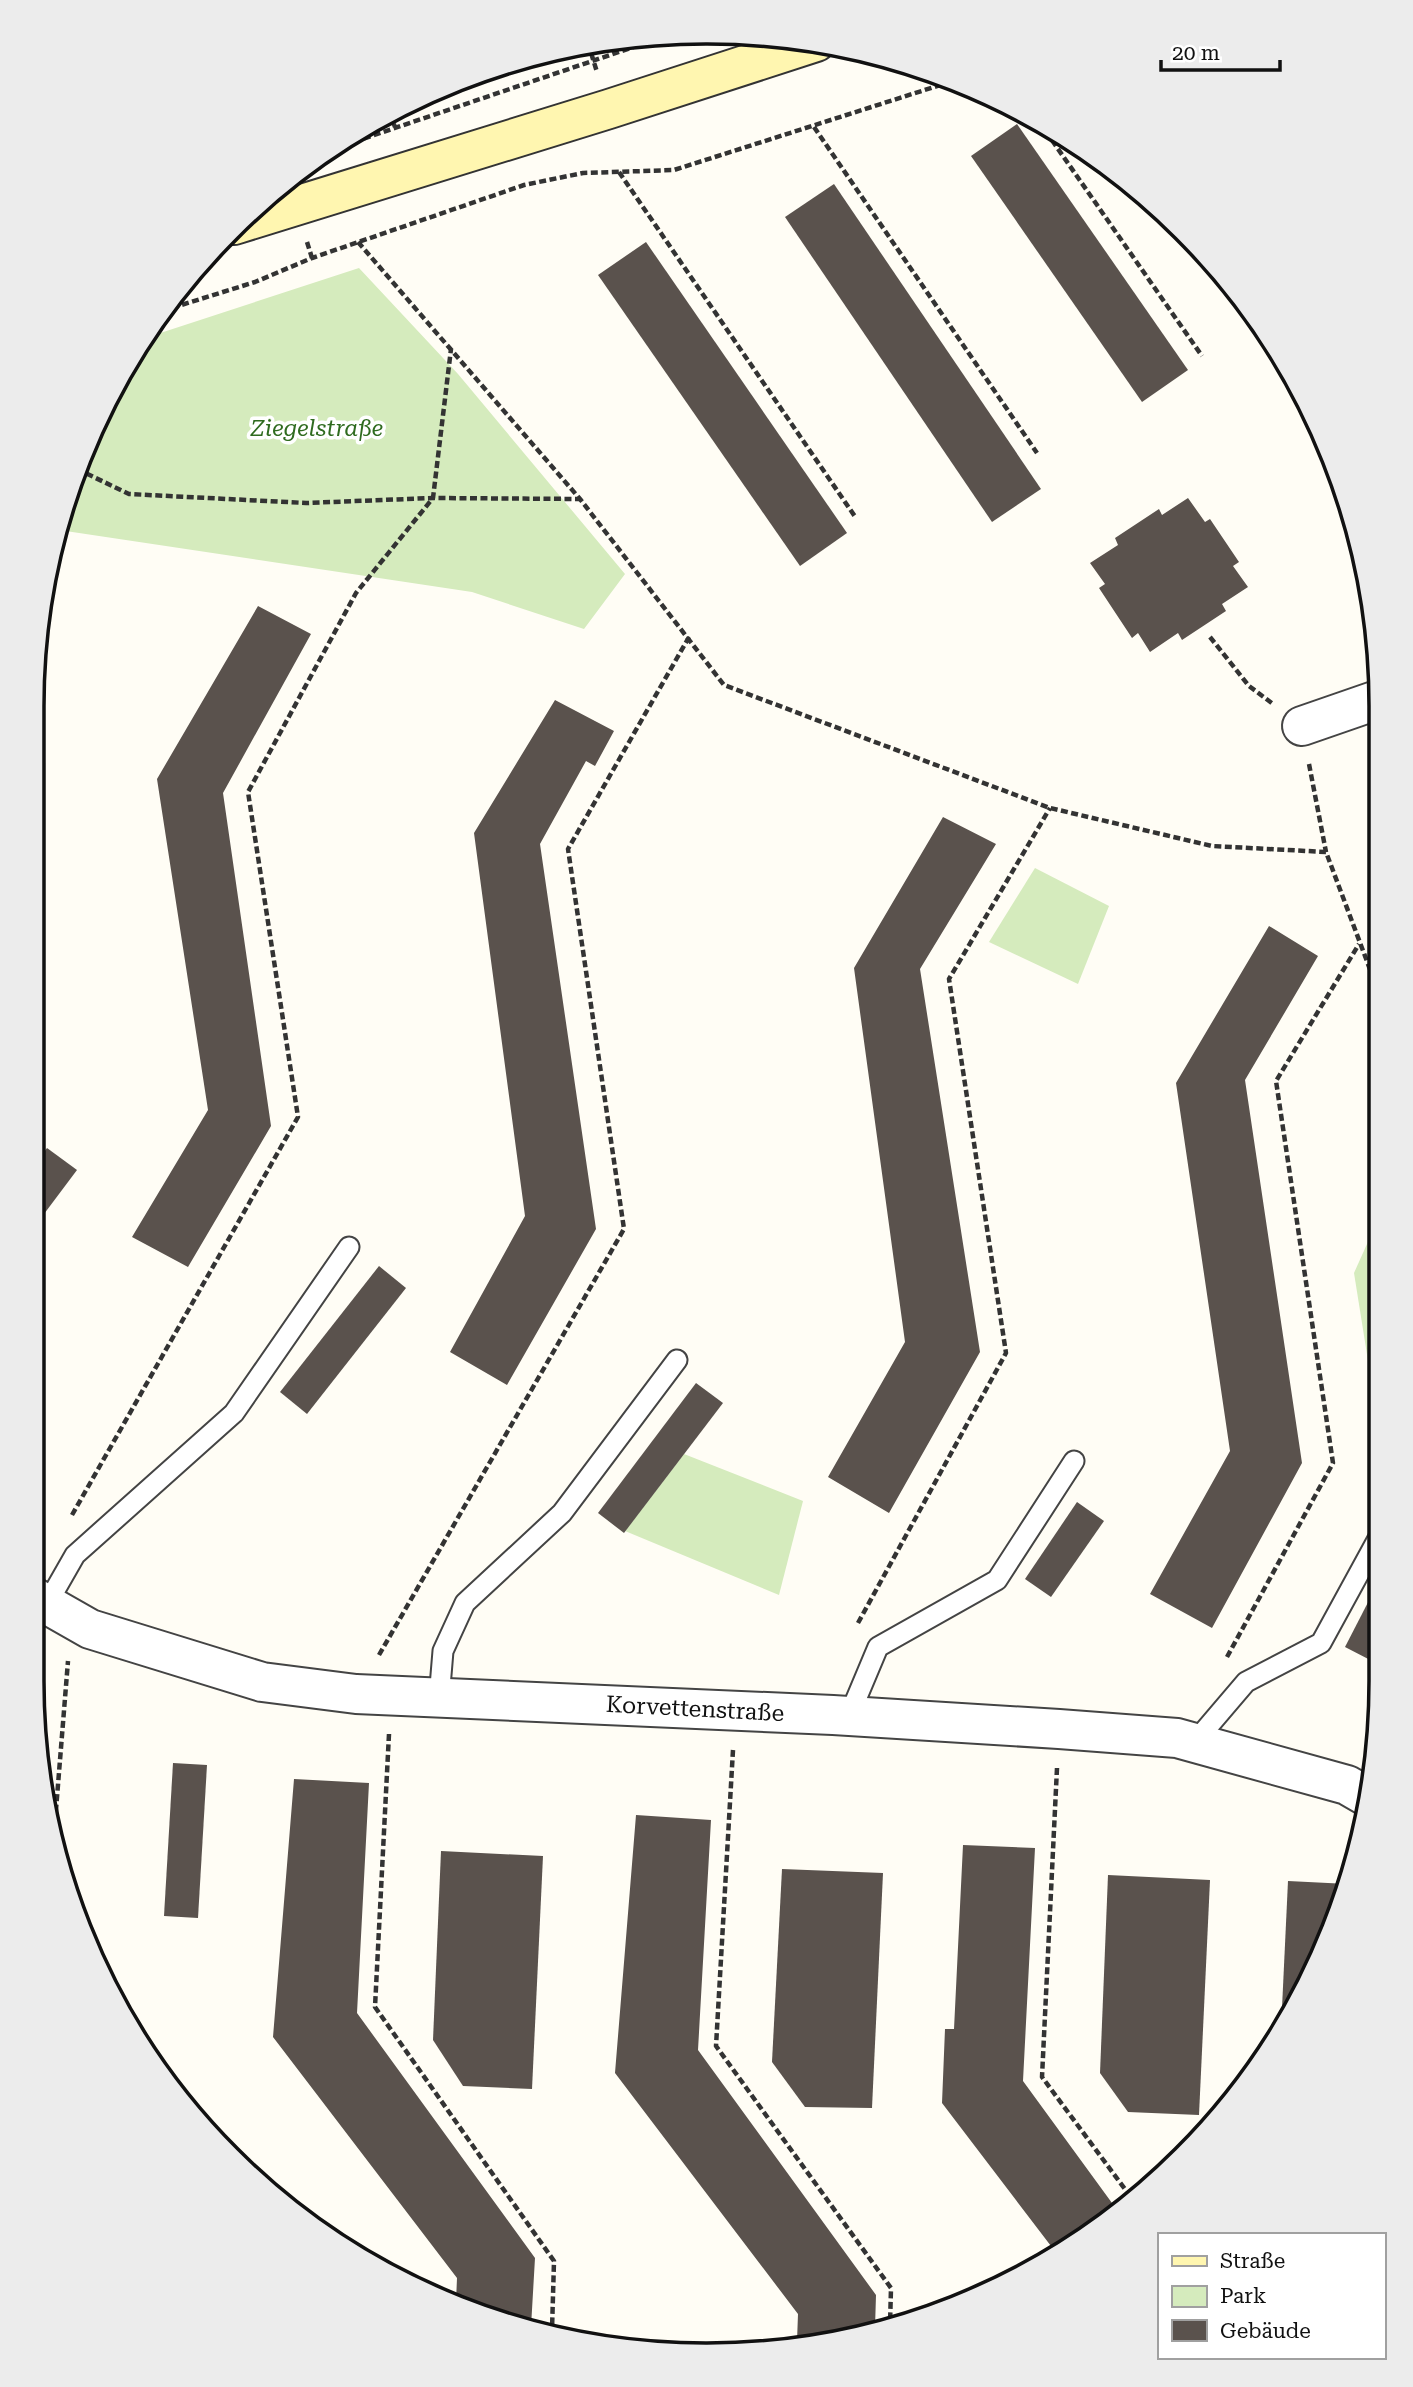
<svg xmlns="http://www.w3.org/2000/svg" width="1413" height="2387" font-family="'Roboto Serif',serif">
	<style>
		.green { fill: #d5ebbd }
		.building { fill: #5a524d }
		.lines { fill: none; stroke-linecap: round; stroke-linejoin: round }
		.lane-casing { stroke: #444; stroke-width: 23 }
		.street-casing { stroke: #444; stroke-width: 42 }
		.secondary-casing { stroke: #333; stroke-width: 42 }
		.path { stroke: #333; stroke-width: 4.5; stroke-dasharray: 7 3.5; stroke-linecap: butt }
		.lane { stroke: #fff; stroke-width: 19 }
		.street { stroke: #fff; stroke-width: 38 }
		.secondary { stroke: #fff6b0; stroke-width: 38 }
		.labels { text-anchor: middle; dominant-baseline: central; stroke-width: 7; stroke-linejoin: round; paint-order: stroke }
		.park-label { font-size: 23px; font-style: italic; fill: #2f6b1f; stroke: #fff }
		.street-label { font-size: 23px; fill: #111; stroke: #fff }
		.rim { fill: none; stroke: #111; stroke-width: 3.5 }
	</style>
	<rect width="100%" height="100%" fill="#fffdf5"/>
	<g class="green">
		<path d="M359 268 458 374 625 574 584 629 472 592 59 530 67 489 142 339Z"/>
		<path d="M1035 868 1109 906 1078 984 989 942Z"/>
		<path d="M1380 1215V1390L1369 1367 1354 1273Z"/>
		<path d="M684 1454 803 1501 779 1595 625 1531Z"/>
	</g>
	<g class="building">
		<path d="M475 75 477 82 455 89 453 82Z"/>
		<path d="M1017 124 1188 370 1142 402 971 156Z"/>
		<path d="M834 184 1041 489 992 522 785 217Z"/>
		<path d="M646 242 847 533 800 566 598 275Z"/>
		<path d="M1188 498 1205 522 1210 519 1239 562 1233 566 1248 587 1222 604 1226 611 1182 640 1178 633 1150 652 1138 633 1132 638 1099 588 1105 584 1090 563 1118 545 1115 538 1159 509 1162 515Z"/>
		<path d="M258 606 311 634 223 793 271 1126 188 1267 132 1237 208 1110 157 779Z"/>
		<path d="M555 700 614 731 595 766 586 761 540 844 596 1229 507 1385 450 1352 525 1216 474 833Z"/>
		<path d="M943 817 996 844 920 969 980 1352 889 1513 828 1477 905 1342 854 968Z"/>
		<path d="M1269 926 1318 956 1245 1080 1302 1463 1212 1628 1150 1594 1230 1451 1176 1083Z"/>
		<path d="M47 1148 77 1170 32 1230V1168Z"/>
		<path d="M379 1266 406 1288 307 1414 280 1392Z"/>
		<path d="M696 1383 723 1403 624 1533 598 1513Z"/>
		<path d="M1077 1502 1104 1521 1051 1597 1025 1579Z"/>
		<path d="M1380 1579V1656L1376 1663 1345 1647Z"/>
		<path d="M173 1763 207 1765 198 1918 164 1916Z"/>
		<path d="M294 1779 369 1783 357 2013 535 2258 531 2327 490 2320 456 2302 457 2278 273 2037Z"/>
		<path d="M636 1815 711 1820 698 2050 876 2295 875 2328 797 2341 798 2314 615 2073Z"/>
		<path d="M963 1845 1035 1848 1023 2081 1120 2214 1054 2250 942 2103 945 2029H954Z"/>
		<path d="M441 1851 543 1856 532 2089 463 2086 433 2040Z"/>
		<path d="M782 1869 883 1873 872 2108 805 2107 772 2062Z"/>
		<path d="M1108 1875 1210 1880 1199 2115 1128 2112 1100 2073Z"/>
		<path d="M1288 1881 1348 1884 1346 1898 1281 2029Z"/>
	</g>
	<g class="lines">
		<g class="lane-casing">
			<g id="lane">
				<path d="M47 1604 75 1555 234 1413 349 1247"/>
				<path d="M439 1699 443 1651 465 1603 562 1513 677 1360"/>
				<path d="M849 1716 878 1647 997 1580 1074 1461"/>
				<path d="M1194 1743 1246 1682 1321 1643 1380 1535"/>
			</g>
		</g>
		<g class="street-casing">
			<g id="street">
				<path d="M1302 726 1380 699"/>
				<path d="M32 1596 90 1629 262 1682 356 1694 833 1715 1059 1729 1177 1738 1347 1785 1366 1796"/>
			</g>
		</g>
		<g class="secondary-casing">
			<path id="secondary" d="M234 225 609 109 816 42"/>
		</g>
		<g class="path">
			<path d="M588 43 597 72"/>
			<path d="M390 114 395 127"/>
			<path d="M1040 123 1202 356"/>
			<path d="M814 127 1037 453"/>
			<path d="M324 152 669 35"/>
			<path d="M619 172 856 518"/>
			<path d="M307 242 312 258"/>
			<path d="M358 242 580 499 724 685 1050 808 1212 846 1326 852 1380 996"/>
			<path d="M162 311 255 282 312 258 524 185 583 173 674 170 956 80"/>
			<path d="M77 469 129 494 306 503 433 498 580 499"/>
			<path d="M1210 637 1249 686 1273 704"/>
			<path d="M1309 764 1326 852"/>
			<path d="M72 1515 298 1117 248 792 356 593 433 498 451 349"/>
			<path d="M858 1623 1006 1353 949 979 1050 808"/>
			<path d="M379 1655 624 1229 568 849 689 637"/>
			<path d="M1227 1657 1333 1463 1276 1081 1359 944"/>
			<path d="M389 1734 375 2007 554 2261 552 2330"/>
			<path d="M1366 1749 1380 1722"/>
			<path d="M733 1750 716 2046 891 2288 890 2325"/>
			<path d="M1057 1768 1042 2077 1133 2200"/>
			<path d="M55 1822 68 1661"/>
		</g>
		<use href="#lane" class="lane"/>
		<use href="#street" class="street"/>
		<use href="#secondary" class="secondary"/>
	</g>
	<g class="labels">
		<g class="park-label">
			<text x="317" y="428">Ziegelstraße</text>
		</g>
		<g class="street-label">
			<text transform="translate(695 1709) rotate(3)">Korvettenstraße</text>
		</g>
	</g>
	<path d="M0 0H1413V2387H0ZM706 44H707A662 662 0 0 1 1369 706V1681A662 662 0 0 1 707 2343H706A662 662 0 0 1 44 1681V706A662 662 0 0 1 706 44Z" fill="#ececec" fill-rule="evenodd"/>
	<path class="rim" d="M706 44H707A662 662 0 0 1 1369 706V1681A662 662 0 0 1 707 2343H706A662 662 0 0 1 44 1681V706A662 662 0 0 1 706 44Z"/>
	<rect x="1158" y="2233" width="228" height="126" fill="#ffffff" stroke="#a0a0a0" stroke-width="2"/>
	<rect x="1172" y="2256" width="35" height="10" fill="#fff6b0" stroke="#a0a0a0" stroke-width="2"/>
	<text x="1220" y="2268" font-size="21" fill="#111111">Straße</text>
	<rect x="1172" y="2286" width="35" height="21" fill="#d5ebbd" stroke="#a0a0a0" stroke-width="2"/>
	<text x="1220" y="2303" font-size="21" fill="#111111">Park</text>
	<rect x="1172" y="2320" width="35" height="21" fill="#5a524d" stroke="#a0a0a0" stroke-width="2"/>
	<text x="1220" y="2338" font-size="21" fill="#111111">Gebäude</text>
	<path d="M1161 60v10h119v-10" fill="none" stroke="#111111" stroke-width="3.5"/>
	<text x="1172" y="60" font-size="21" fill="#111111" stroke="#ffffff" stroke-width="5" paint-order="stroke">20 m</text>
</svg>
